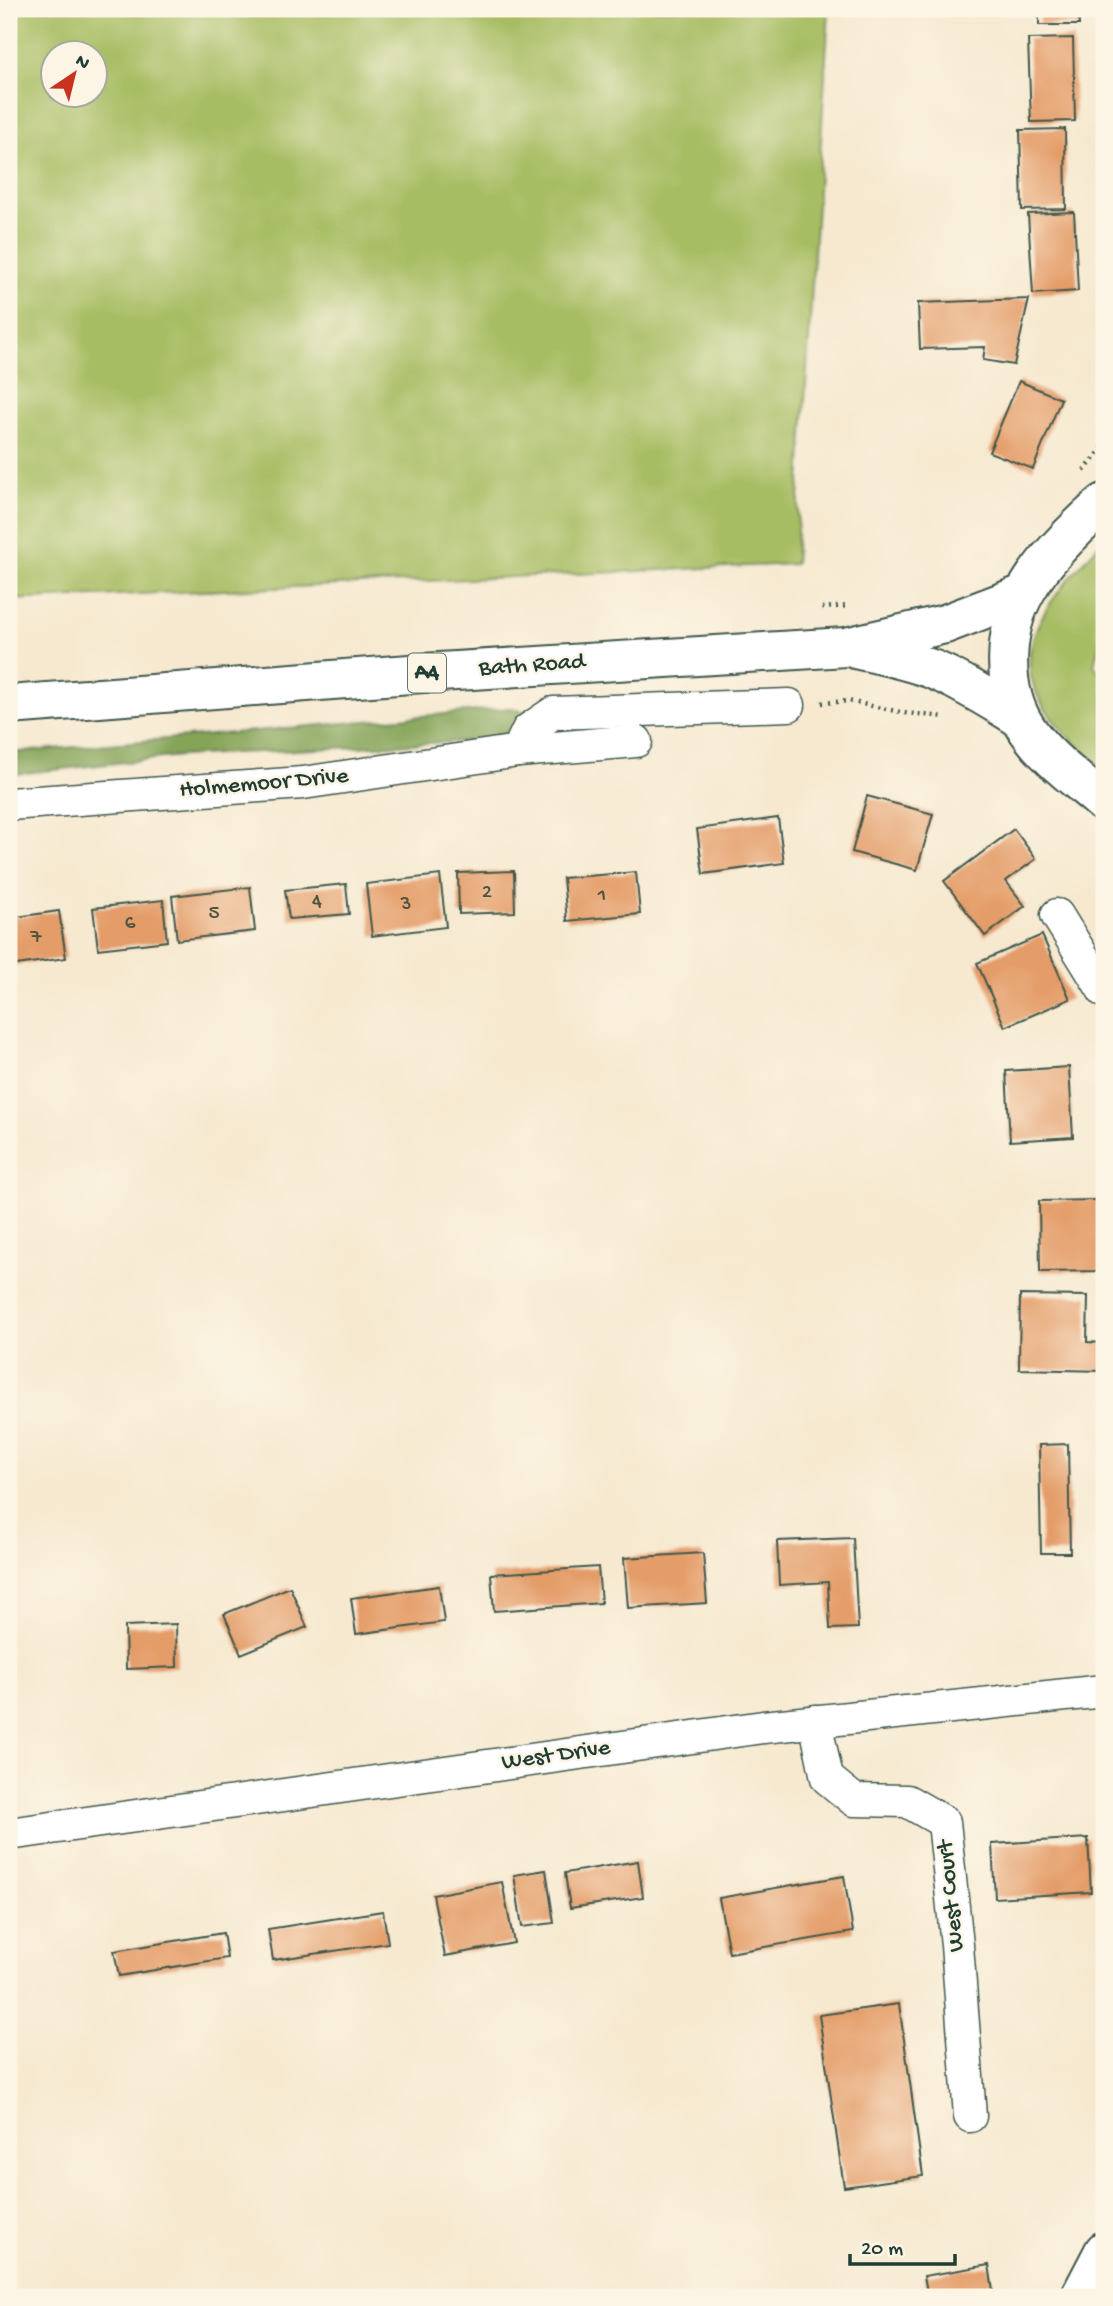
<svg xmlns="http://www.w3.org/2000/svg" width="1113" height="2306" font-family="'Gochi Hand',sans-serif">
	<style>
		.green { fill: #a7bd63; stroke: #637d4c; stroke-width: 2; fill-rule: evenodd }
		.forest { fill: #85a459; stroke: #527046; stroke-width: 2 }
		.building { fill: #e49c68 }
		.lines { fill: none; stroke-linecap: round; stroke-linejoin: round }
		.minor-casing { stroke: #3f574b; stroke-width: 35 }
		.tertiary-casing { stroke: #3f574b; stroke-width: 42 }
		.primary-casing { stroke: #3f574b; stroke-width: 42 }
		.path { stroke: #3f574b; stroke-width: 4.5; stroke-dasharray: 2 5; stroke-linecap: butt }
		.minor { stroke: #fff; stroke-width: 32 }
		.tertiary { stroke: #fff; stroke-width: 38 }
		.primary { stroke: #fff; stroke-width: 38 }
		.labels { text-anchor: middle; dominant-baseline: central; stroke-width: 5; stroke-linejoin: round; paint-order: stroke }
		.number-label { font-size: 21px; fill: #505541 }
		.shield { fill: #fcf5e5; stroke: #617469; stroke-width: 2 }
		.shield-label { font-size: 23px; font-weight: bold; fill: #1f3d34 }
		.street-label { font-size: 24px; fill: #1f3d34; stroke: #fcf5e5 }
	</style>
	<rect width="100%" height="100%" fill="#fcf5e5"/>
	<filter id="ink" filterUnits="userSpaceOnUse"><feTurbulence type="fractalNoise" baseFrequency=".0143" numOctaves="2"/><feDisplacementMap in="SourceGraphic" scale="14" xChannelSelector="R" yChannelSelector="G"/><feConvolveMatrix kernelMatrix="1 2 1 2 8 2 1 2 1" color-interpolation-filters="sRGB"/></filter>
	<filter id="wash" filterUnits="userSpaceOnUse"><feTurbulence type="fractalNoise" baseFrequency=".00686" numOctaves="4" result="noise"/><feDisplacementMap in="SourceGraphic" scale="28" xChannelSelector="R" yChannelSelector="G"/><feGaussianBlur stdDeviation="1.57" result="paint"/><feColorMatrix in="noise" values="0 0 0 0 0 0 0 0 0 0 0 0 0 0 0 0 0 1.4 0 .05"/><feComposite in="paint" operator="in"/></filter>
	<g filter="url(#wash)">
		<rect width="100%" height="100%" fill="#f6e9d0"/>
		<g class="green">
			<path d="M9 9H829L795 564 9 600ZM52 52H94V94H52Z"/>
			<path d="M1104 539V632L1101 638 1094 665 1104 678V769C1083 750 1059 731 1044 707 1001 641 1064 585 1104 539Z"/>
		</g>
		<path class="forest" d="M511 708 607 734 180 756 9 775V753Z"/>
		<g id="blocks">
			<g class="building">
				<path d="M1039 9H1078L1079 25H1039Z"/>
				<path d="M1073 38 1075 121 1031 122 1028 39Z"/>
				<path d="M1065 129 1066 209 1022 210 1020 130Z"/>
				<path d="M1074 212 1078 291 1033 294 1028 214Z"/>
				<path d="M1029 299 1014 365 983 360 985 347 920 349 918 303Z"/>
				<path d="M1019 381 1061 399 1033 469 989 452Z"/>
				<path d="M867 796 933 814 917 870 852 852Z"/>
				<path d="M778 818 784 863 703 874 697 829Z"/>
				<path d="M1014 829 1036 859 1006 881 1025 906 985 936 944 881Z"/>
				<path d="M514 871 515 912 459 914 458 873Z"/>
				<path d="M636 872 640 914 567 921 563 878Z"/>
				<path d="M440 875 446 927 372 936 366 884Z"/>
				<path d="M346 884 349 914 289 919 285 890Z"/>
				<path d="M250 887 255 931 177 940 172 896Z"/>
				<path d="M163 900 167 941 98 949 93 908Z"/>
				<path d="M59 911 66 958 9 966V918Z"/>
				<path d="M1042 935 1070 999 1005 1027 977 963Z"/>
				<path d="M1069 1067 1073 1137 1010 1141 1006 1071Z"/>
				<path d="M1099 1200 1101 1271 1040 1272 1039 1201Z"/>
				<path d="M1020 1295 1088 1296 1087 1342 1104 1343V1371L1019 1369Z"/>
				<path d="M1068 1444 1070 1553H1041L1039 1445Z"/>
				<path d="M853 1538 858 1628 830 1629 828 1582 779 1585 777 1541Z"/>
				<path d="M703 1553 707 1603 628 1608 624 1558Z"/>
				<path d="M598 1567 601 1603 494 1611 491 1574Z"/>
				<path d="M439 1586 444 1622 356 1634 351 1598Z"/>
				<path d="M290 1587 307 1627 241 1654 224 1614Z"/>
				<path d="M176 1624 177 1667 126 1669 125 1626Z"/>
				<path d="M1088 1838 1091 1892 995 1898 992 1844Z"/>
				<path d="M638 1861 643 1897 570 1908 565 1873Z"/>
				<path d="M546 1870 554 1923 522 1927 514 1875Z"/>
				<path d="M844 1876 853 1932 729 1953 719 1898Z"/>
				<path d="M502 1882 514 1943 445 1956 433 1895Z"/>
				<path d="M383 1911 388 1943 273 1960 268 1929Z"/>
				<path d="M223 1933 227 1958 119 1976 114 1951Z"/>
				<path d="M899 2004 923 2176 844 2187 819 2015Z"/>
				<path d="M989 2265 994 2297H928L924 2276Z"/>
			</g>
		</g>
	</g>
	<g filter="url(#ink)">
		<use href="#blocks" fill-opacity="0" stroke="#3f574b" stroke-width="2"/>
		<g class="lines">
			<g class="minor-casing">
				<g id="minor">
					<path d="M518 751 528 730 553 713 789 705"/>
					<path d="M9 804 303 783 518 751 636 741"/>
					<path d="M1057 915 1104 991"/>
					<path d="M815 1721 827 1778 854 1800 907 1801 944 1822 957 1945 970 2116"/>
					<path d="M9 1834 763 1727 1104 1691"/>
				</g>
			</g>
			<g class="tertiary-casing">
				<path id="tertiary" d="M1080 2297 1104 2251"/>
			</g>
			<g class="primary-casing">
				<g id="primary">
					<path d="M1104 503C1078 526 1043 560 1026 591 1003 631 1001 690 1027 729 1046 758 1078 780 1104 803"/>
					<path d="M855 649C882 655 909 660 934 670 965 683 992 701 1020 718"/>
					<path d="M9 705 423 673 846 647 945 624 1024 594"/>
				</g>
			</g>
			<g class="path">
				<path d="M1084 471 1104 446"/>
				<path d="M822 608 848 606"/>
				<path d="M822 703 848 701 905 713 946 717"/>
			</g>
			<use href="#minor" class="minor"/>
			<use href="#tertiary" class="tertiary"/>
			<use href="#primary" class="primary"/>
		</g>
	</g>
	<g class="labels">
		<g class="number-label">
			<text x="487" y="893">2</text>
			<text x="602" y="896">1</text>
			<text x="317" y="902">4</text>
			<text x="406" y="905">3</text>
			<text x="214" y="914">5</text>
			<text x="130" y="924">6</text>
			<text x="36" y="938">7</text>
		</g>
		<rect class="shield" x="408" y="653.5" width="38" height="39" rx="5"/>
		<g class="shield-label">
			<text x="427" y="673">A4</text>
		</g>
		<g class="street-label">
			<text transform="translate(532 666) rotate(-4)">Bath Road</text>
			<text transform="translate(264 784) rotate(-5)">Holmemoor Drive</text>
			<text transform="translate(556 1756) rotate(-8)">West Drive</text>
			<text transform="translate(952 1896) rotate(-96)">West Court</text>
		</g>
	</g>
	<rect width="1113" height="2306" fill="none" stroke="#fcf5e5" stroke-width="35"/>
	<g transform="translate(74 74) rotate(35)"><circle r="33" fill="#fcf5e5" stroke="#a4ab9e" stroke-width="2"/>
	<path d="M0-5L12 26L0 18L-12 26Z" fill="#c8321e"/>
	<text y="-10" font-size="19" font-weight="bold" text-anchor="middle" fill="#1f3d34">N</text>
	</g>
	<path d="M850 2254v10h105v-10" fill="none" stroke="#1f3d34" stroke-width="3.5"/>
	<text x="861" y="2254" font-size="21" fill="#1f3d34" stroke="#fcf5e5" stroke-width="5" paint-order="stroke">20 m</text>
</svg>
